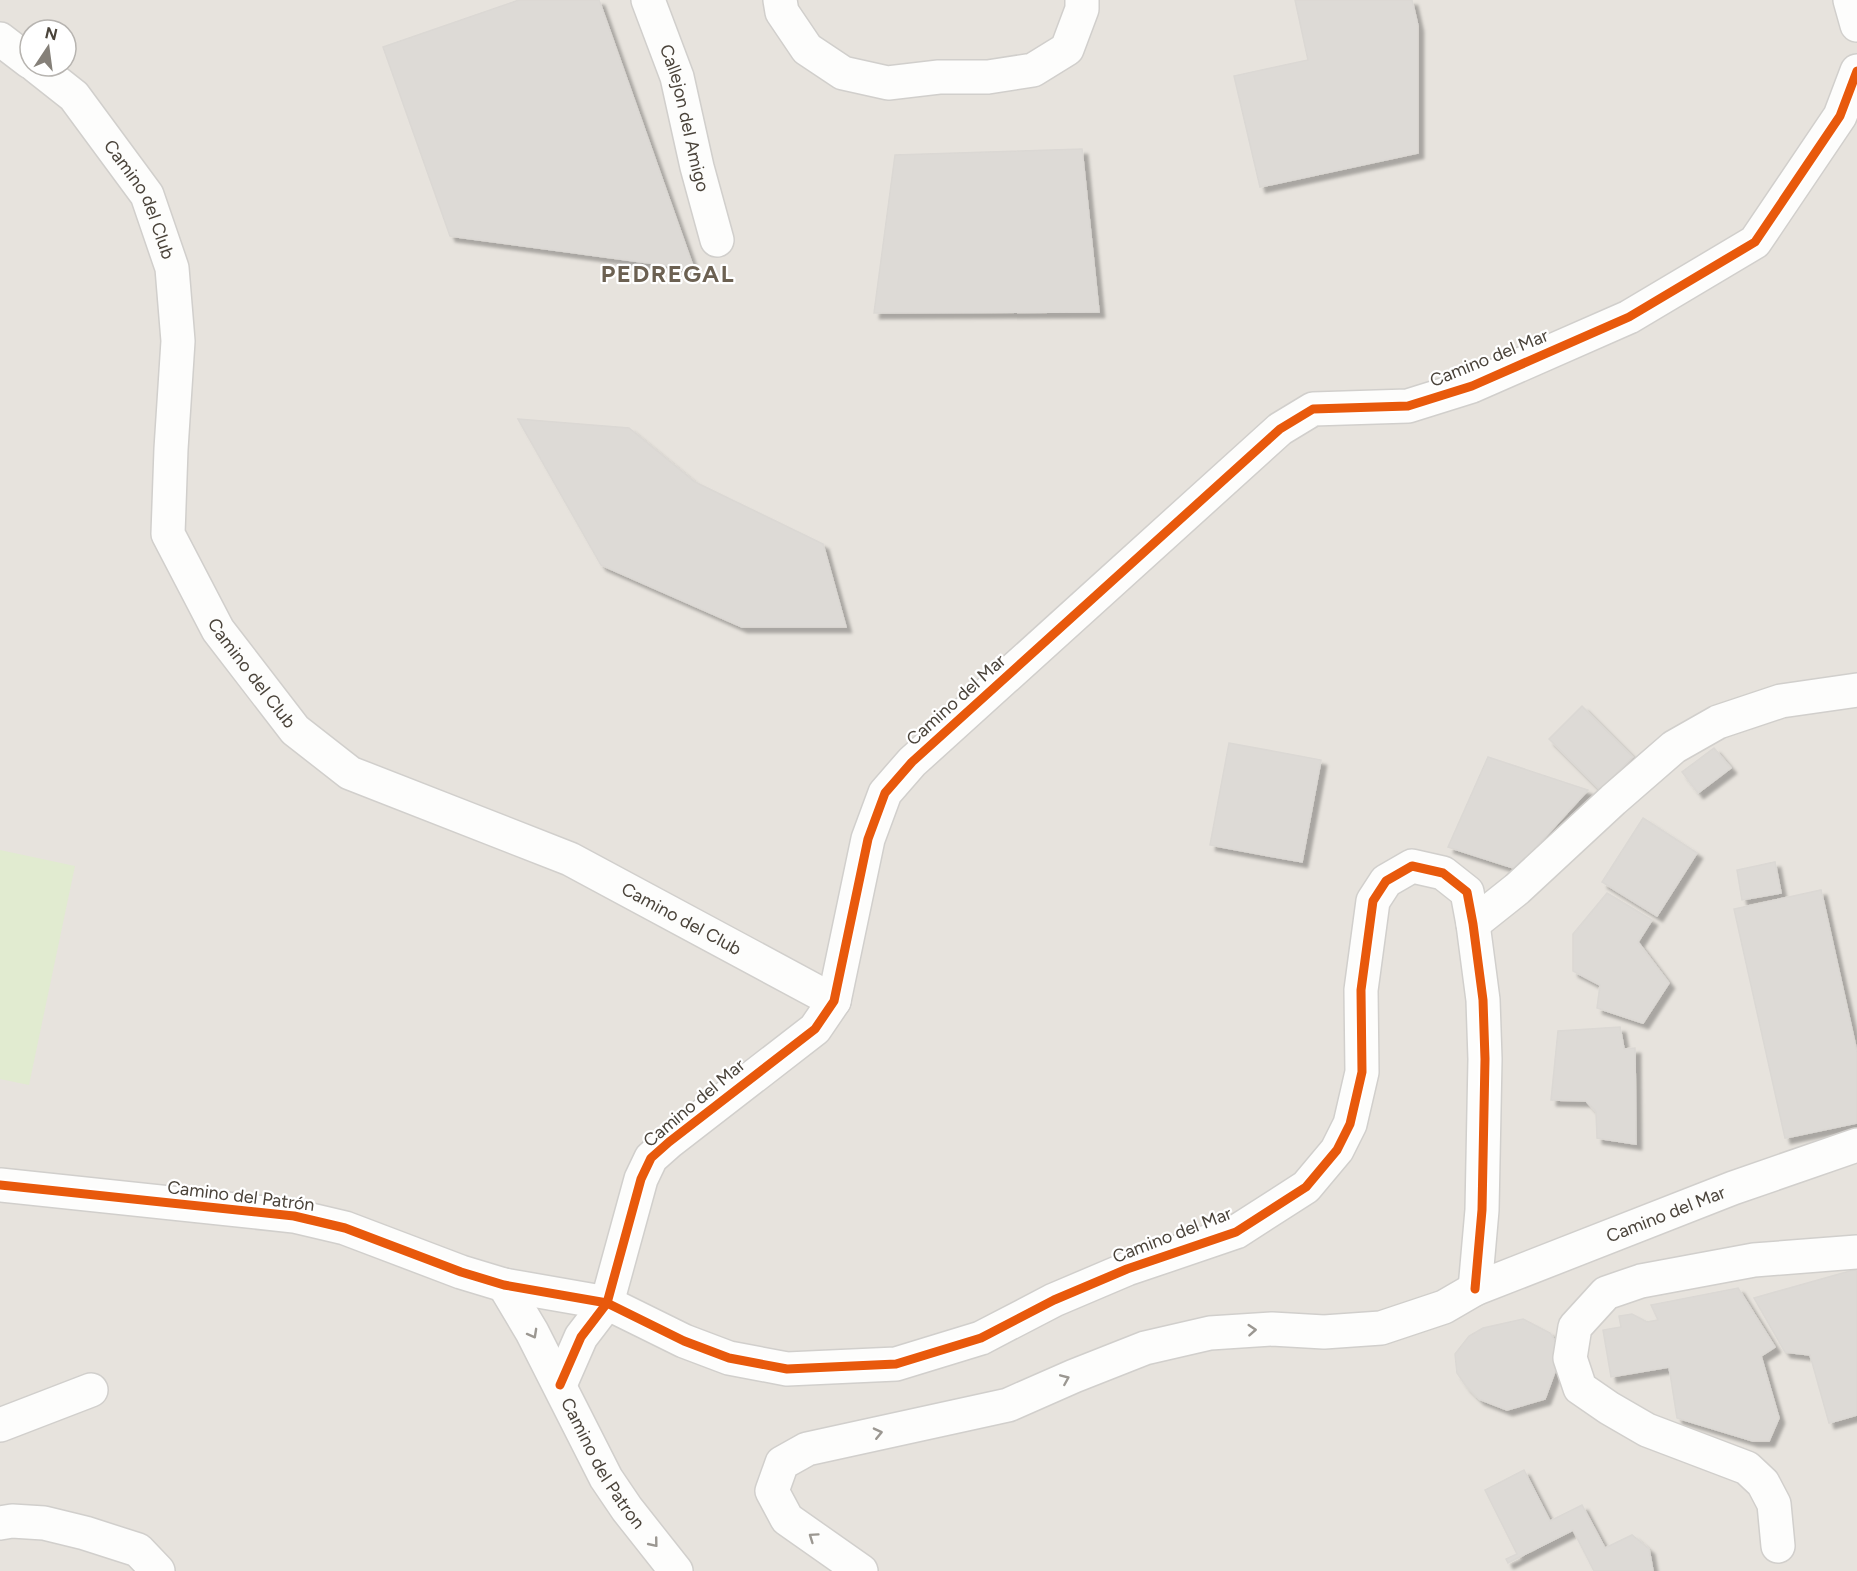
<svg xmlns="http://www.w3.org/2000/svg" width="1857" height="1571" font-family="Figtree,sans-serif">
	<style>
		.residential { fill: #e7e3dd; fill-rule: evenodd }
		.green { fill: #e1ebd0 }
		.building { fill: #dddad6; stroke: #dbd8d4; stroke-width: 1.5; filter: url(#shadow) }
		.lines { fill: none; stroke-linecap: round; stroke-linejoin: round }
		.minor-casing { stroke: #d1cfcc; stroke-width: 36 }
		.minor { stroke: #fdfdfc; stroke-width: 33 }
		.cycleway-casing { stroke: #fff; stroke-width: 13 }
		.cycleway { stroke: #e8590c; stroke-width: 9 }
		.oneway { stroke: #9b9791 }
		.labels { text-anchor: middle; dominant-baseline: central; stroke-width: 4.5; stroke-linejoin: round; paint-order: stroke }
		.street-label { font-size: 18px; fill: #4a433a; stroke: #fff }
		.district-label { font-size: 24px; font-weight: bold; letter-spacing: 1.5px; fill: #6c6152; stroke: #fff }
	</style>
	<defs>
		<filter id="shadow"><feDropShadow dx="5.5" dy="5.5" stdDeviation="1.5" flood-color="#0004"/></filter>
	</defs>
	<rect width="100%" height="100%" fill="#f3f1ee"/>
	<path class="residential" d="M0 0H1857V1571H0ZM30 30H66V66H30Z"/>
	<path class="green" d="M0 850 75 866 29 1085 0 1079Z"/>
	<g class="building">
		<path d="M519 0H599L694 269 450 236 383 47Z"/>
		<path d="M1295 0H1412L1418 26V153L1260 187 1234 76 1308 60Z"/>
		<path d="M1082 149 1099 312 874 313 895 155Z"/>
		<path d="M518 419 629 428 695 482 823 544 846 627H742L601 565Z"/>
		<path d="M1582 706 1633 757 1600 790 1549 739Z"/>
		<path d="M1229 743 1321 760 1302 862 1210 845Z"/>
		<path d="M1714 748 1731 768 1698 793 1682 772Z"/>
		<path d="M1488 757 1588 790 1516 869 1448 847Z"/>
		<path d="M1643 818 1697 853 1657 916 1602 882Z"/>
		<path d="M1775 862 1781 893 1742 900 1737 870Z"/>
		<path d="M1821 890 1857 1052V1123L1785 1138 1734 909Z"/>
		<path d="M1607 893 1652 920 1638 942 1669 983 1643 1023 1597 1008 1600 985 1573 971V934Z"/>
		<path d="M1620 1027 1624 1049 1635 1048 1636 1144 1597 1138 1596 1112 1586 1101 1551 1100 1558 1031Z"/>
		<path d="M1857 1269V1415L1829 1423 1810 1355 1785 1352 1754 1298Z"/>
		<path d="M1738 1288 1775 1347 1761 1356 1779 1418 1769 1441H1753L1677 1418 1669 1367 1611 1377 1603 1330 1621 1327 1619 1316 1632 1314 1647 1322 1658 1320 1651 1305Z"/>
		<path d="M1523 1319 1550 1333 1559 1347 1557 1366 1545 1399 1507 1410 1479 1399 1466 1386 1457 1373 1455 1354 1469 1336 1483 1328Z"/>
		<path d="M1524 1470 1550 1521 1582 1505 1605 1548 1632 1535 1649 1549 1653 1571H1594L1573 1530 1508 1563 1506 1559 1517 1554 1485 1490Z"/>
	</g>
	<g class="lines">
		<g class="minor-casing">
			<g id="minor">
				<path id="s1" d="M648 0 677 77 697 167 717 240"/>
				<path d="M780 0 782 12 807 49 843 73 888 83 939 77H988L1033 70 1067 49 1082 9V0"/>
				<path d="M1850 0 1857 25"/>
				<path d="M0 39 30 62"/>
				<path id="s2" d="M36 66 74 96 147 195 172 268 178 341 171 449 168 534 218 630 295 730 350 773 570 859 834 1001"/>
				<path d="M1473 924 1517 889 1613 800 1674 747 1718 722 1781 701 1857 690"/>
				<path d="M0 1185 294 1216 345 1228 461 1272 504 1285 607 1303 684 1341 729 1358 787 1369 896 1364 981 1338 1054 1300 1127 1269 1236 1232 1306 1187 1337 1150 1350 1124 1362 1072 1361 990 1373 901 1386 881 1412 866 1443 873 1467 892 1473 924 1483 1000 1485 1059 1482 1210 1475 1289"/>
				<path id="s3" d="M504 1285 532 1332 606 1478 627 1509 676 1571"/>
				<path d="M560 1385 581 1337 607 1303 641 1179 651 1158 669 1142 815 1029 834 1001 868 839 885 793 912 762 1280 429 1313 409 1408 406 1472 386 1629 317 1755 242 1840 116 1857 71"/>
				<path d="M0 1425 91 1390"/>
				<path d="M0 1523 12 1521 44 1523 85 1533 138 1550 158 1571"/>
				<path d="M1778 1546 1774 1504 1763 1483 1747 1468 1647 1430 1609 1408 1580 1388 1570 1358 1575 1327 1606 1293 1641 1281 1754 1260 1857 1252"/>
				<path id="s4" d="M861 1571 787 1519 772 1491 782 1463 807 1449 1008 1405 1074 1376 1145 1348 1210 1333 1272 1329 1324 1332 1381 1328 1444 1307 1475 1289 1733 1188 1857 1145"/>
			</g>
		</g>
		<use href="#minor" class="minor"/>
		<g class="cycleway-casing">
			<g id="cycleway">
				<path d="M0 1185 294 1216 345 1228 461 1272 504 1285 607 1303 684 1341 729 1358 787 1369 896 1364 981 1338 1054 1300 1127 1269 1236 1232 1306 1187 1337 1150 1350 1124 1362 1072 1361 990 1373 901 1386 881 1412 866 1443 873 1467 892 1473 924 1483 1000 1485 1059 1482 1210 1475 1289"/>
				<path d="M560 1385 581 1337 607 1303 641 1179 651 1158 669 1142 815 1029 834 1001 868 839 885 793 912 762 1280 429 1313 409 1408 406 1472 386 1629 317 1755 242 1840 116 1857 71"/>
			</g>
		</g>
		<use href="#cycleway" class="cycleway"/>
	</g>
	<defs><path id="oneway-chevron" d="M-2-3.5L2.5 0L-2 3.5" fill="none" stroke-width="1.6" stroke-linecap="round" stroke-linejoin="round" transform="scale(1.5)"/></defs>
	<g class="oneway">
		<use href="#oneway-chevron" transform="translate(1252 1330) rotate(-4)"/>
		<use href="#oneway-chevron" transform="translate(533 1334) rotate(61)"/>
		<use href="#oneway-chevron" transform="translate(1065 1379) rotate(-23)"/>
		<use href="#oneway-chevron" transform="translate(878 1433) rotate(-13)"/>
		<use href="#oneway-chevron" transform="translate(813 1537) rotate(-145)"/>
		<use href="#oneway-chevron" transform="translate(654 1543) rotate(51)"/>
	</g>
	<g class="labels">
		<g class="street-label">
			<text stroke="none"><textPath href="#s1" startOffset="124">Callejon del Amigo</textPath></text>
			<text stroke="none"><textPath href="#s2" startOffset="172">Camino del Club</textPath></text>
			<text transform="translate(1489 358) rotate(-22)">Camino del Mar</text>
			<text stroke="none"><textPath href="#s2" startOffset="678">Camino del Club</textPath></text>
			<text transform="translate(956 700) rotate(-42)">Camino del Mar</text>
			<text stroke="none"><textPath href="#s2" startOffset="1182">Camino del Club</textPath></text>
			<text transform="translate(694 1103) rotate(-40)">Camino del Mar</text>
			<text transform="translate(241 1196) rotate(7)">Camino del Patrón</text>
			<text stroke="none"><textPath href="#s4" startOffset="1080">Camino del Mar</textPath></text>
			<text transform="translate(1172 1235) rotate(-21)">Camino del Mar</text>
			<text stroke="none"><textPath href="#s3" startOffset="204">Camino del Patron</textPath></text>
		</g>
		<g class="district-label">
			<text x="668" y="273">PEDREGAL</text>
		</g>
	</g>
	<g transform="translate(48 48) rotate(13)"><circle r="28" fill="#ffffff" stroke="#b7b4b0" stroke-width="1.5"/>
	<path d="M0-4.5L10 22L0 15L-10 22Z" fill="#858079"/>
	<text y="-9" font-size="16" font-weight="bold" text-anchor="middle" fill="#4a433a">N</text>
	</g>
</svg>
